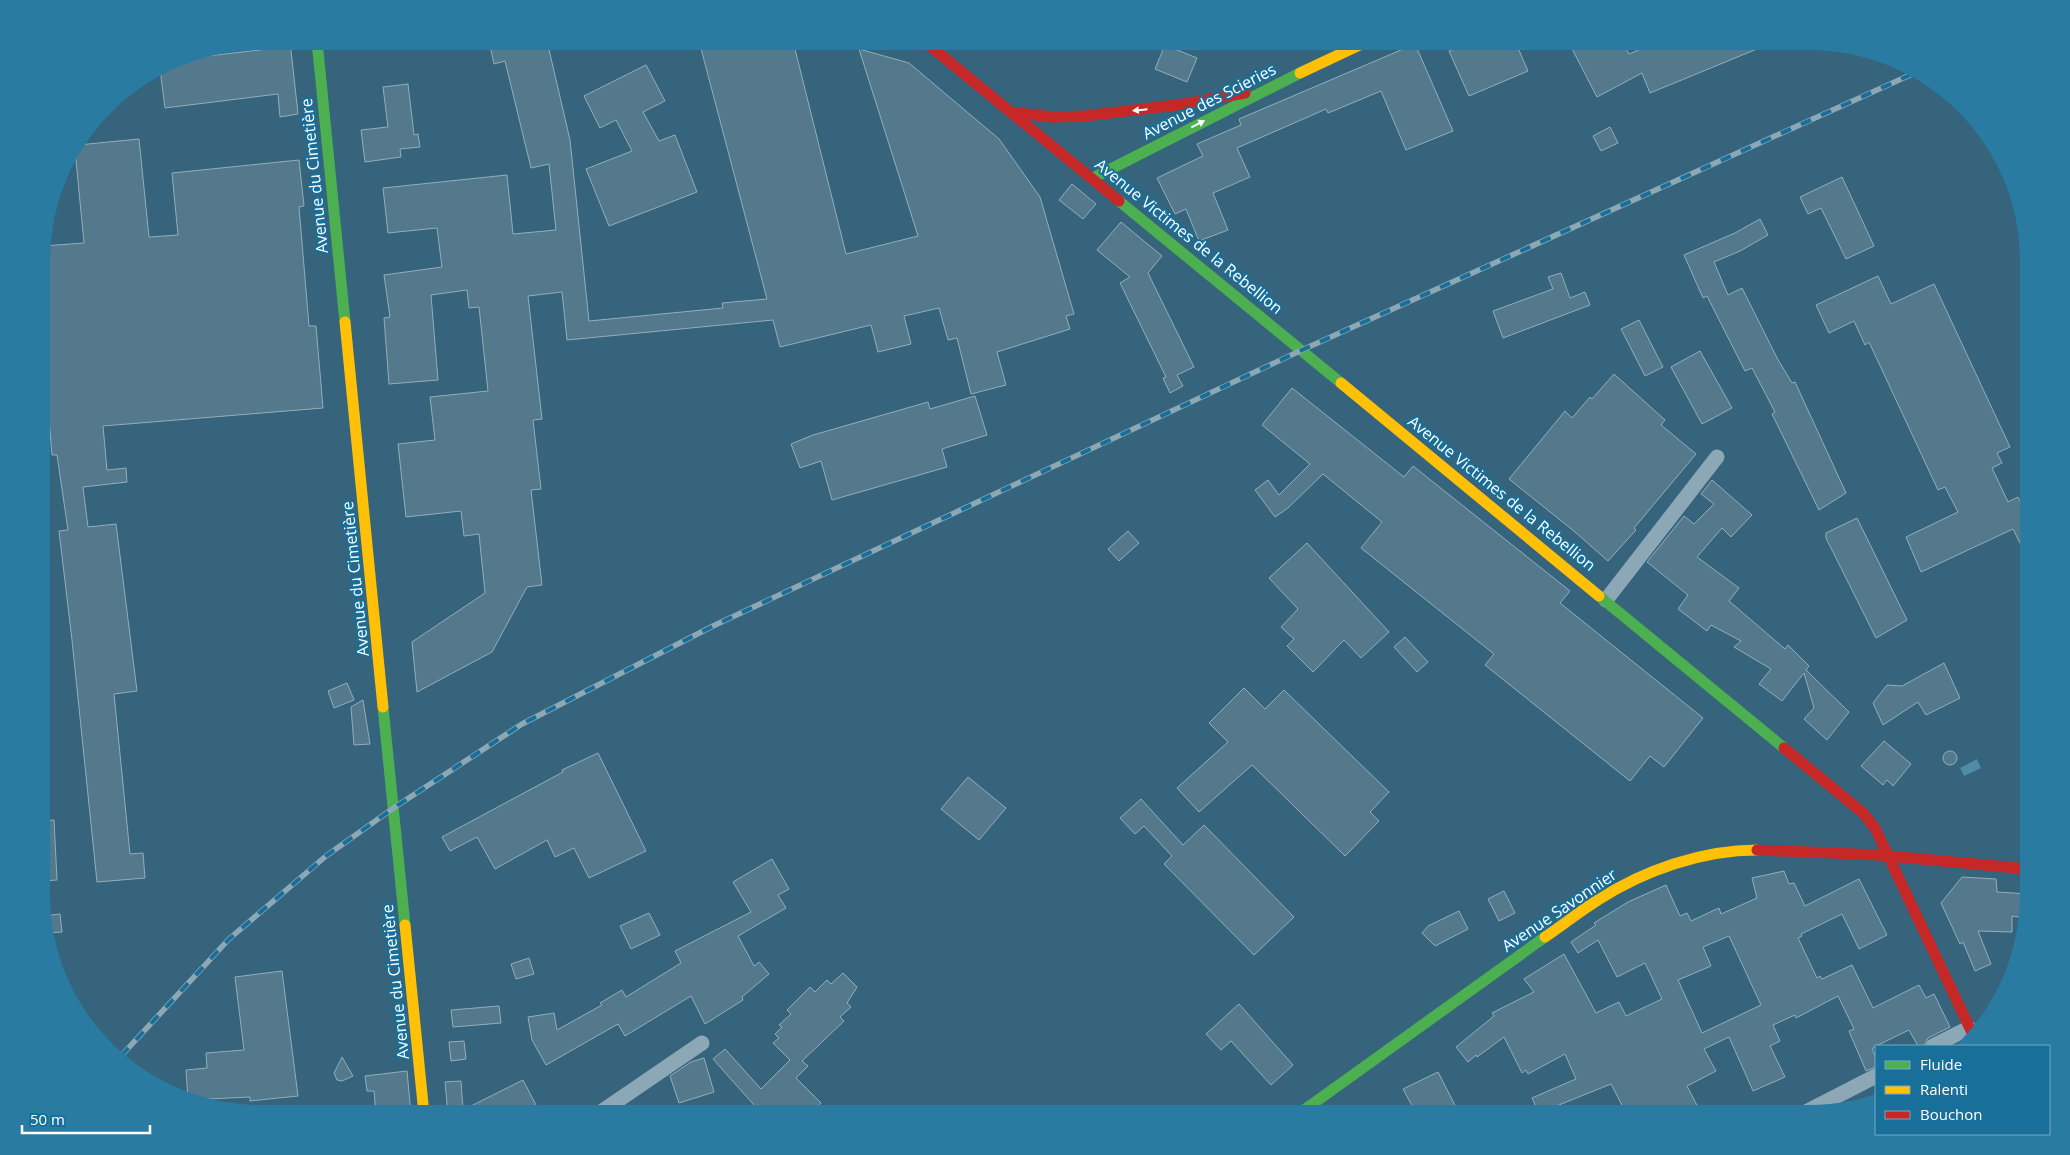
<svg xmlns="http://www.w3.org/2000/svg" width="2070" height="1155" font-family="'Open Sans',sans-serif">
	<style>
		.water { fill: #508ba7 }
		.building { fill: #54798c; stroke: #93aebb; fill-rule: evenodd }
		.lines { fill: none; stroke-linecap: round; stroke-linejoin: round }
		.street { stroke: #8ca8b7; stroke-width: 15 }
		.fast { stroke: #4caf50; stroke-width: 11 }
		.slow { stroke: #ffc107; stroke-width: 11 }
		.jam { stroke: #c62828; stroke-width: 11 }
		.rail-casing { stroke: #8ca8b5; stroke-width: 5.5 }
		.rail { stroke: #176f9a; stroke-width: 4; stroke-dasharray: 11; stroke-linecap: butt }
		.oneway { fill: #f6fbf6 }
		.labels { text-anchor: middle; dominant-baseline: central; stroke-width: 4; stroke-linejoin: round; paint-order: stroke }
		.street-label { font-size: 16px; fill: #fff; stroke: #176f9a }
	</style>
	<rect width="100%" height="100%" fill="#35647c"/>
	<path class="water" d="M1977 759 1981 768 1964 776 1960 768Z"/>
	<g class="building">
		<path d="M275 41H290L298 114 280 117 278 94 165 108 160 69 174 60 276 48Z"/>
		<path d="M489 41H547L570 140 589 321 723 308 722 303 767 299 699 41H793L846 254 918 236 859 49 909 63 999 139 1040 197 1074 314 1066 316 1070 329 997 352 1006 385 971 394 957 338 948 340 939 308 904 316 911 344 878 352 871 325 780 347 773 320 567 340 562 292 528 296 542 419 533 420 541 489 531 490 542 585 527 587 492 652 417 692 412 642 485 593 479 534 464 536 461 511 406 517 398 444 435 440 430 397 488 391 479 307 469 308 467 290 431 295 438 380 389 384 384 318 390 317 384 275 442 267 437 228 388 233 383 188 507 175 513 234 556 230 549 164 531 168 505 61 494 64Z"/>
		<path d="M1472 41H1515L1528 71 1469 96 1449 51Z"/>
		<path d="M1578 41H1622L1629 54 1659 41 1774 42 1650 93 1642 73 1597 97 1570 45Z"/>
		<path d="M1415 44 1453 131 1406 150 1381 91 1328 113 1326 109 1237 148 1250 177 1213 193 1228 230 1199 241 1186 209 1175 214 1157 178 1203 156 1197 144 1241 125 1239 119Z"/>
		<path d="M1165 45 1197 58 1187 82 1155 69Z"/>
		<path d="M646 65 665 101 643 112 659 141 675 135 697 192 609 226 586 169 632 151 616 120 600 128 584 96Z"/>
		<path d="M408 84 414 135 418 134 420 147 400 149 401 157 365 162 361 130 388 127 383 87Z"/>
		<path d="M1610 127 1618 143 1601 151 1593 136Z"/>
		<path d="M139 139 149 237 178 235 172 173 299 160 304 206 299 207 309 326H316L323 408 103 426 107 470 126 468 127 482 83 487 88 527 116 524 137 691 114 694 130 854 143 853 145 878 97 882 72 640 59 531 68 530 57 455H52L43 348V246L84 243 75 150 78 145Z"/>
		<path d="M1842 177 1874 246 1846 259 1821 208 1808 214 1800 197Z"/>
		<path d="M1072 184 1096 204 1083 219 1059 200Z"/>
		<path d="M1760 219 1768 235 1740 251 1714 262 1728 295 1742 288 1777 358 1792 383 1795 382 1846 493 1819 510 1772 414 1775 412 1752 368 1745 371 1707 296 1703 298 1684 255 1735 233Z"/>
		<path d="M1121 222 1162 256 1148 273 1194 367 1177 375 1183 386 1170 393 1163 378 1166 377 1120 283 1130 277 1097 250Z"/>
		<path d="M1561 273 1570 298 1585 292 1590 305 1503 338 1493 311 1553 289 1548 277Z"/>
		<path d="M1878 276 1891 304 1934 284 2010 447 1997 453 2002 463 1992 468 2008 502 2018 497 2028 517V559L2013 529 1921 572 1906 537 1958 512 1945 487 1938 490 1869 342 1865 345 1854 321 1829 333 1816 305Z"/>
		<path d="M1639 320 1663 367 1645 376 1621 329Z"/>
		<path d="M1700 351 1732 408 1702 424 1671 367Z"/>
		<path d="M1614 374 1665 420 1661 425 1696 454 1634 528 1636 530 1608 561 1575 532 1509 479 1565 411 1572 418 1590 397 1592 399Z"/>
		<path d="M1292 388 1404 477 1413 466 1570 591 1560 603 1703 718 1664 767 1650 756 1630 781 1485 665 1494 654 1361 548 1382 522 1323 474 1288 508 1275 517 1255 490 1268 480 1279 495 1310 464 1262 425Z"/>
		<path d="M975 396 987 435 942 449 947 467 832 500 821 461 800 468 791 444 813 435 928 402 930 409Z"/>
		<path d="M1712 480 1752 515 1731 537 1722 528 1697 557 1739 588 1729 601 1785 649 1788 645 1809 666 1806 670 1849 712 1827 740 1804 719 1814 708 1804 673 1782 701 1759 684 1771 669 1734 647 1741 641 1711 625 1707 631 1678 609 1688 595 1647 562 1684 516 1694 524 1714 504 1701 494Z"/>
		<path d="M1857 518 1907 620 1876 638 1826 538V533Z"/>
		<path d="M1128 531 1139 543 1119 561 1108 549Z"/>
		<path d="M1307 543 1389 632 1361 658 1344 640 1313 672 1287 646 1294 639 1281 627 1298 609 1269 578Z"/>
		<path d="M1405 637 1428 662 1417 672 1394 647Z"/>
		<path d="M1944 663 1960 698 1926 715 1918 702 1883 725 1873 703 1887 685 1902 686Z"/>
		<path d="M347 683 354 700 334 708 328 691Z"/>
		<path d="M1244 688 1265 709 1284 690 1389 792 1370 812 1379 821 1345 856 1252 765 1199 812 1177 788 1228 742 1209 723Z"/>
		<path d="M363 700 370 744 354 745 351 707Z"/>
		<path d="M1884 741 1911 764 1893 786 1887 780 1883 785 1861 766Z"/>
		<circle cx="1950" cy="758" r="7"/>
		<path d="M598 753 646 851 589 878 574 848 555 857 547 840 495 869 477 837 450 851 442 837 563 772 562 770Z"/>
		<path d="M968 777 1006 808 979 840 941 809Z"/>
		<path d="M1141 799 1183 845 1204 825 1294 917 1254 955 1164 864 1172 856 1144 826 1135 834 1120 818Z"/>
		<path d="M54 820 57 880 43 881V821Z"/>
		<path d="M772 859 789 889 778 895 786 908 738 936 754 966 759 962 769 974 742 997 743 1000 705 1024 691 996 625 1036 618 1024 546 1065 532 1040 528 1017 554 1013 557 1030 602 1005 600 1003 622 990 626 997 681 963 675 951 751 912 733 882Z"/>
		<path d="M1784 871 1789 884 1794 883 1805 906 1859 879 1887 935 1859 949 1842 914 1801 934 1802 936 1798 938 1817 978 1820 976 1822 979 1852 965 1873 1008 1919 985 1926 998 1934 994 1950 1027 1928 1038 1924 1046H1918L1909 1030 1876 1046 1872 1049 1876 1058V1067L1866 1071 1849 1031 1854 1029 1838 996 1796 1018 1795 1015 1773 1025 1780 1041 1770 1046 1785 1077 1753 1091 1729 1037 1704 1049 1716 1071 1687 1086 1701 1113H1626L1611 1084 1539 1113 1532 1098 1576 1079 1565 1054 1528 1074 1526 1070 1522 1073 1504 1037 1477 1057 1476 1055 1468 1062 1456 1047 1494 1016 1492 1013 1534 992 1524 979 1564 954 1596 1013 1619 1002 1626 1016 1662 999 1645 963 1617 977 1598 940 1578 953 1571 942 1596 925 1594 923 1628 902 1666 885 1680 916 1687 913 1691 921 1719 908 1721 914 1757 898 1752 878ZM1729 936 1761 1005 1702 1033 1678 980 1711 966 1703 947Z"/>
		<path d="M1962 877 1996 879 1997 892 2028 894V908L2025 918 2012 916V932L1978 931 1991 964 1975 971 1963 942 1960 944 1941 903Z"/>
		<path d="M1504 891 1515 913 1499 921 1488 899Z"/>
		<path d="M1459 911 1468 929 1435 946 1422 933 1428 926Z"/>
		<path d="M649 913 660 935 631 949 620 926Z"/>
		<path d="M60 914 62 932 47 933 43 922V916Z"/>
		<path d="M529 958 534 974 516 979 511 964Z"/>
		<path d="M282 971 298 1096 250 1101V1097L188 1100 186 1070 207 1068 206 1053 244 1050 235 977Z"/>
		<path d="M843 973 857 987 847 1003 851 1007 840 1017 844 1021 802 1061 808 1066 796 1078 821 1103 811 1114H762L713 1059 725 1049 761 1089 790 1060 773 1043 779 1038 775 1034 782 1027 779 1025 791 1014 787 1010 810 987 815 992 827 980 831 984Z"/>
		<path d="M1239 1004 1293 1065 1271 1085 1231 1041 1221 1050 1206 1034Z"/>
		<path d="M499 1006 501 1023 453 1027 451 1010Z"/>
		<path d="M464 1041 466 1059 451 1061 449 1042Z"/>
		<path d="M342 1057 353 1076 342 1081 337 1080 334 1073Z"/>
		<path d="M704 1058 714 1092 679 1103 670 1076 691 1062Z"/>
		<path d="M407 1071 411 1114H376L374 1091H367L365 1076Z"/>
		<path d="M1438 1072 1459 1113H1416L1403 1089Z"/>
		<path d="M523 1080 536 1105 519 1114H448L445 1082 461 1081 463 1110Z"/>
	</g>
	<g class="lines">
		<g class="street">
			<path d="M1606 600 1717 457"/>
			<path d="M1933 1046 1969 1028"/>
			<path d="M1804 1113 1876 1076"/>
			<path d="M598 1114 702 1043"/>
		</g>
		<g class="fast">
			<path d="M317 41 345 322"/>
			<path d="M1093 178 1300 73"/>
			<path d="M1119 201 1341 383"/>
			<path d="M1599 596 1784 748"/>
			<path d="M383 707 405 925"/>
			<path d="M1300 1113 1545 937"/>
		</g>
		<g class="slow">
			<path d="M1300 73 1368 41"/>
			<path d="M345 322 383 707"/>
			<path d="M1341 383 1599 596"/>
			<path d="M405 925 424 1114"/>
			<path d="M1545 937C1563 925 1580 911 1598 900 1644 870 1703 850 1757 850"/>
		</g>
		<g class="jam">
			<path d="M924 41 1119 201"/>
			<path d="M1010 112 1052 117 1085 116 1184 104 1245 93"/>
			<path d="M1784 748 1863 813 1875 828 1974 1037"/>
			<path d="M1757 850 1878 855 2028 869"/>
		</g>
		<g class="rail-casing">
			<path id="rail" d="M121 1056 229 939 326 856 395 807 522 724 713 626 1302 350 1919 71"/>
		</g>
		<use href="#rail" class="rail"/>
	</g>
	<defs><path id="oneway-solid" d="M-6-.8H1V-3.2L6.5 0L1 3.2V.8H-6Z" transform="scale(1.25)"/></defs>
	<g class="oneway">
		<use href="#oneway-solid" transform="translate(1140 110) rotate(174)"/>
		<use href="#oneway-solid" transform="translate(1198 124) rotate(-27)"/>
	</g>
	<g class="labels">
		<g class="street-label">
			<text transform="translate(1209 101) rotate(-27)">Avenue des Scieries</text>
			<text transform="translate(314 176) rotate(-96)">Avenue du Cimetière</text>
			<text transform="translate(1189 236) rotate(39)">Avenue Victimes de la Rebellion</text>
			<text transform="translate(1502 493) rotate(39)">Avenue Victimes de la Rebellion</text>
			<text transform="translate(355 579) rotate(-96)">Avenue du Cimetière</text>
			<text transform="translate(1559 910) rotate(-34)">Avenue Savonnier</text>
			<text transform="translate(395 982) rotate(-96)">Avenue du Cimetière</text>
		</g>
	</g>
	<path d="M0 0H2070V1155H0ZM261 50H1809A211 211 0 0 1 2020 261V894A211 211 0 0 1 1809 1105H261A211 211 0 0 1 50 894V261A211 211 0 0 1 261 50Z" fill="#2a7ba2" fill-rule="evenodd"/>
	<rect x="1875" y="1045" width="175" height="90" fill="#176f9a" stroke="#74a9c2"/>
	<rect x="1885" y="1061" width="25" height="8" fill="#4caf50" stroke="#74a9c2"/>
	<text x="1920" y="1070" font-size="15" fill="#ffffff">Fluide</text>
	<rect x="1885" y="1086" width="25" height="8" fill="#ffc107" stroke="#74a9c2"/>
	<text x="1920" y="1095" font-size="15" fill="#ffffff">Ralenti</text>
	<rect x="1885" y="1111" width="25" height="8" fill="#c62828" stroke="#74a9c2"/>
	<text x="1920" y="1120" font-size="15" fill="#ffffff">Bouchon</text>
	<path d="M22 1125v8h128v-8" fill="none" stroke="#ffffff" stroke-width="2.5"/>
	<text x="30" y="1125" font-size="15" fill="#ffffff" stroke="#176f9a" stroke-width="4" paint-order="stroke">50 m</text>
</svg>
